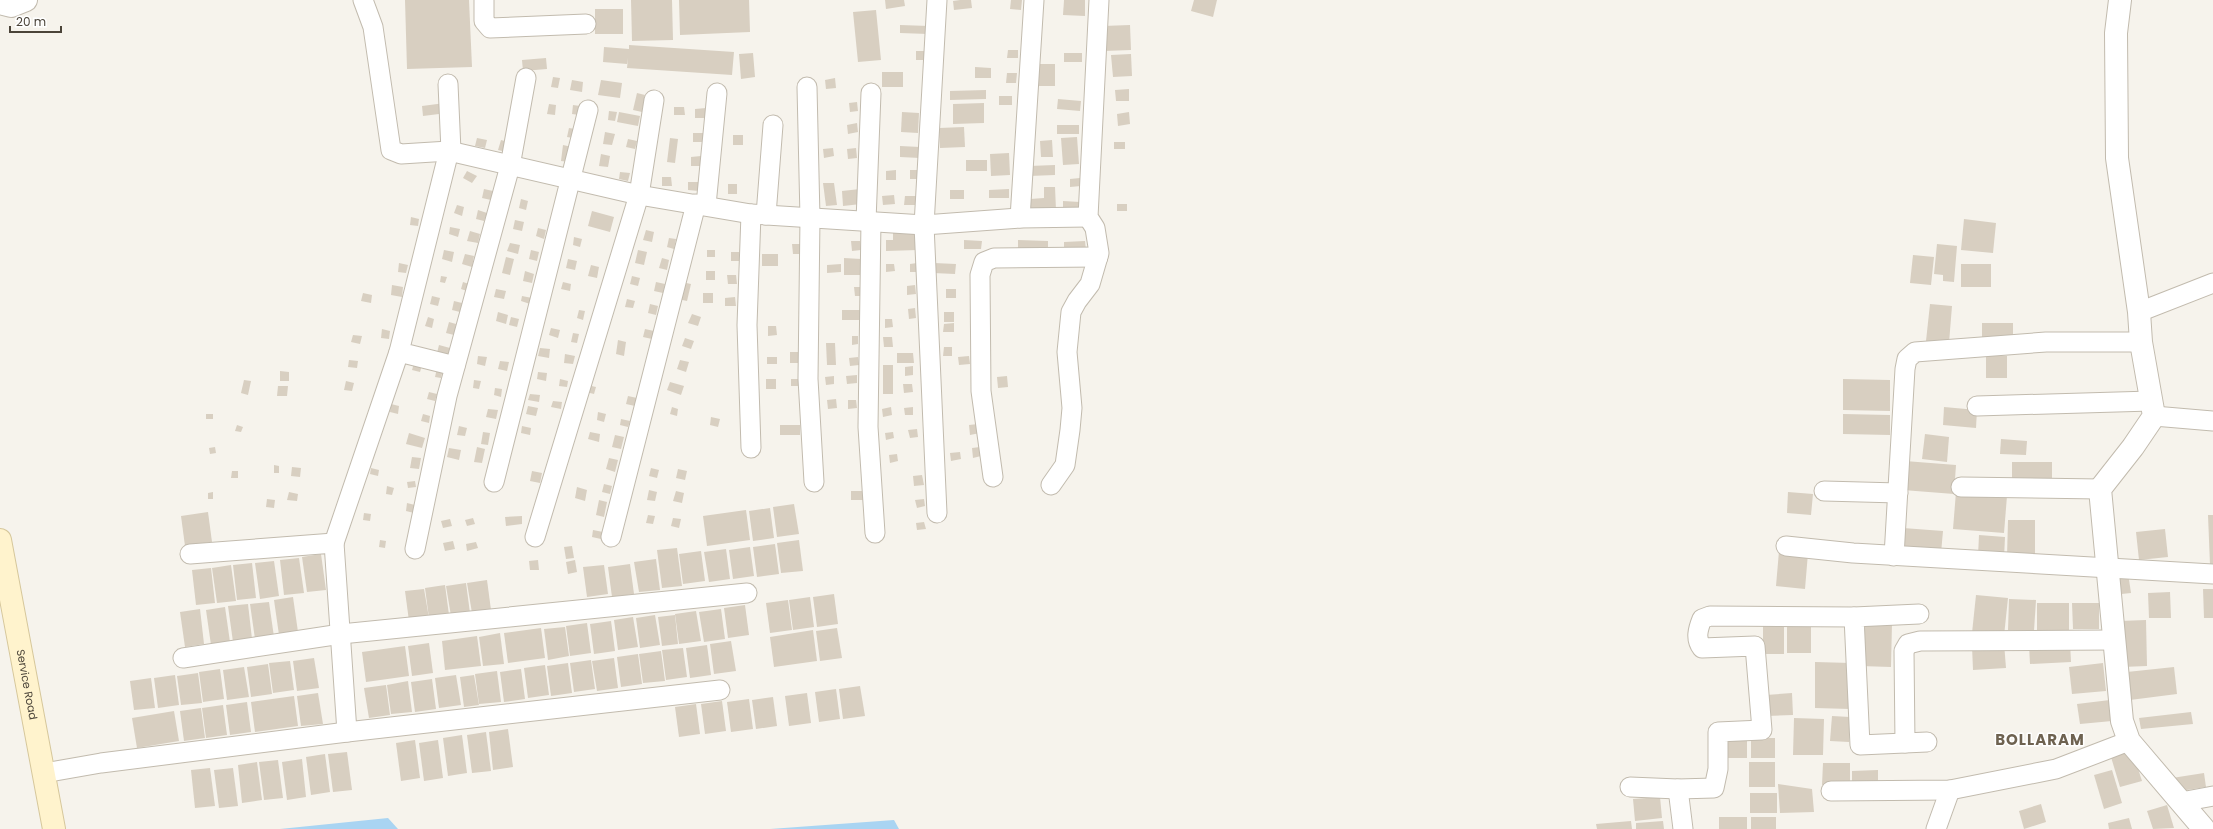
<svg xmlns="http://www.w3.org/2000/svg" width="2213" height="829" font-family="Poppins,sans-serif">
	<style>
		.water { fill: #a9d4f2 }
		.building { fill: #d8cfc1 }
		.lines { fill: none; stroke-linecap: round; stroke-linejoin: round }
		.minor-casing { stroke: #c2bbae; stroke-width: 21 }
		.tertiary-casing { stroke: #c2bbae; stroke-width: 24 }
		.secondary-casing { stroke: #d6c79b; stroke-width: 24 }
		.minor { stroke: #fff; stroke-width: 19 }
		.tertiary { stroke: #fff; stroke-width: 22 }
		.secondary { stroke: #fff3cd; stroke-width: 22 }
		.labels { text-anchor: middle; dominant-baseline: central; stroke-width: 3; stroke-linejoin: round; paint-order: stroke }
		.street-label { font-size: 11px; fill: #4b4439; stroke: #fff }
		.district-label { font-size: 15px; font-weight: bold; letter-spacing: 1px; fill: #6e6250; stroke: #fff }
	</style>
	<rect width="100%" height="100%" fill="#f6f3ec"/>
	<g class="water">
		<path d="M388 818 398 829H280Z"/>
		<path d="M894 820 899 829H770Z"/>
	</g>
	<g class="building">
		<path d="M405 0H469L472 67 407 69Z"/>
		<path d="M631 0H672L673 40 632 41Z"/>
		<path d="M679 0H749L750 32 680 35Z"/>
		<path d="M885 0H904L905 6 886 9Z"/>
		<path d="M960 0H971L972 8 954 10 953 1Z"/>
		<path d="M1011 0H1022L1021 10 1010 9Z"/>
		<path d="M1064 0H1085V16L1063 15Z"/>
		<path d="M1194 0H1217L1213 17 1191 11Z"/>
		<rect x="595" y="9" width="28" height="25"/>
		<path d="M876 10 881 60 858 62 853 12Z"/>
		<path d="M900 25 929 26 928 34 900 33Z"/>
		<path d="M1130 25 1131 50 1104 51 1103 26Z"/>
		<path d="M629 45 734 52 732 75 627 68 628 58 627 64 603 62 604 47 629 49Z"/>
		<path d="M1008 50H1018V58H1007Z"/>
		<rect x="916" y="51" width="14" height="9"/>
		<path d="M753 53 755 77 741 79 739 54Z"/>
		<rect x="1064" y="53" width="18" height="9"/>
		<path d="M1131 54 1132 76 1113 77 1111 55Z"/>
		<path d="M546 58 547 69 523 71 522 60Z"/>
		<rect x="1036" y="64" width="19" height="22"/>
		<path d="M975 67 991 68V78H975Z"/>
		<rect x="882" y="72" width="21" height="15"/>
		<path d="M1007 73H1017L1016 83H1006Z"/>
		<path d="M553 77 560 78 558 88 551 87Z"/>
		<path d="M835 78 836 88 826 89 825 80Z"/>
		<path d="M572 80 583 82 582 92 570 90Z"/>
		<path d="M601 80 622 83 620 98 598 95Z"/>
		<path d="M1129 89V101H1116L1115 90Z"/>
		<path d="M986 90V99L950 100V91Z"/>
		<path d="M637 93 645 95 642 112 633 110Z"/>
		<rect x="999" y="96" width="13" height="9"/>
		<path d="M1058 99 1081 101 1080 111 1057 109Z"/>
		<path d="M857 102 858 111 850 112 849 103Z"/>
		<path d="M445 103 447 113 423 116 422 106Z"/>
		<path d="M984 103V123L953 124V104Z"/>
		<path d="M549 104 556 105 555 115 547 114Z"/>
		<path d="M573 105 580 106 579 115 572 114Z"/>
		<path d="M674 107H684L685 115H674Z"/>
		<path d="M706 108V118H695V109Z"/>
		<path d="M609 111 617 112 615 121 608 120Z"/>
		<path d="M619 112 640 116 638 126 617 122Z"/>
		<path d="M902 112 919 113 918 133 901 132Z"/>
		<path d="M1129 112 1130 124 1118 126 1117 114Z"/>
		<path d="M857 123 858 132 848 134 847 125Z"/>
		<rect x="1057" y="125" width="22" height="9"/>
		<path d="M964 127 965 147 940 148 939 128Z"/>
		<path d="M569 128 575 129 573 138 567 137Z"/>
		<path d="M605 132 615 134 612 145 603 144Z"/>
		<path d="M693 133H703L704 142H693Z"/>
		<rect x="733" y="135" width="10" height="10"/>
		<path d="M1077 137 1079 164 1063 165 1061 138Z"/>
		<path d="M477 138 487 140 485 148 475 146Z"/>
		<path d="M670 138 678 139 675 163 667 162Z"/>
		<path d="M628 139 637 141 635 149 626 147Z"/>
		<path d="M501 140 508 142 506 152 498 150Z"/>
		<path d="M1052 140 1053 157H1041L1040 141Z"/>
		<rect x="1114" y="142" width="11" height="7"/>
		<path d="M563 145 572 147 569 162 561 161Z"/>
		<path d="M900 146 920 147V158L900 157Z"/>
		<path d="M833 148 834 156 824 158 823 149Z"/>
		<path d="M856 148 857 158 848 159 847 149Z"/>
		<path d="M1009 153 1010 175 991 176 990 154Z"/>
		<path d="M601 154 610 156 608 167 599 166Z"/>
		<path d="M701 156V166H691V157Z"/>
		<rect x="966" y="160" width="21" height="11"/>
		<path d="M1055 165V175L1029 176V166Z"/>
		<path d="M896 170V180H886V171Z"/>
		<rect x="910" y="170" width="11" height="9"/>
		<path d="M467 171 477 176 472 183 463 178Z"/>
		<path d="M620 172 630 173 628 181 619 179Z"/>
		<path d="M662 177H671L672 186H662Z"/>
		<path d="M1080 178 1081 186 1070 187V179Z"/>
		<path d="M688 182H699V191L688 190Z"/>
		<path d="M823 183H834L837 205 826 206Z"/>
		<rect x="728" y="184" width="9" height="10"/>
		<path d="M1044 187H1055L1056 210 1031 211 1030 199 1044 198Z"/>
		<path d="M484 189 493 191 491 200 482 198Z"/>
		<path d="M860 189 861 204 843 206 842 191Z"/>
		<path d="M1009 189V198H989V190Z"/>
		<rect x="950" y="190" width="14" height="9"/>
		<path d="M894 195 895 204 883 205 882 196Z"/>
		<path d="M905 196H919V205H904Z"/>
		<path d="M521 199 528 201 526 210 519 208Z"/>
		<path d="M1063 201 1080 202V210L1063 209Z"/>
		<rect x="1117" y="204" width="10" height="7"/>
		<path d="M457 205 464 207 462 216 454 213Z"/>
		<path d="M478 210 487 213 484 221 476 219Z"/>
		<path d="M592 211 614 217 610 232 588 226Z"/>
		<path d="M411 217 419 219 418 226 410 225Z"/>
		<path d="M1964 219 1996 223 1993 253 1961 250Z"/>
		<path d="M515 220 524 222 522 231 513 229Z"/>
		<path d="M450 227 460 229 458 237 449 234Z"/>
		<path d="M538 228 546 230 544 239 536 236Z"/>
		<path d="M893 229H918V250L886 251V240H893Z"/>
		<path d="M646 230 654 232 652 242 643 240Z"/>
		<path d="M470 231 480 234 478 243 467 241Z"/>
		<path d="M574 237 582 239 580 247 573 245Z"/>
		<path d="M669 238 676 239 674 249 667 247Z"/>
		<path d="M964 240 982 241 981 249H964Z"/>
		<path d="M1018 240 1048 241V249L1018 248Z"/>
		<path d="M851 241H860L861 250 852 251Z"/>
		<path d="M1085 241 1086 250 1064 251V242Z"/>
		<path d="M510 243 520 245 518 254 507 251Z"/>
		<path d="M792 244H802V254H793Z"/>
		<path d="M1937 244 1957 246 1954 282 1943 281V275L1934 274Z"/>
		<path d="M444 250 454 252 452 262 442 259Z"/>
		<path d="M531 250 539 252 537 261 529 259Z"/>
		<path d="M638 250 647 252 644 265 635 263Z"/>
		<rect x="707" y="250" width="8" height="7"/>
		<rect x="731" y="252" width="8" height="9"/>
		<path d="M465 254 474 256 472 267 462 264Z"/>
		<rect x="762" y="254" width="16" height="12"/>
		<path d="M1913 255 1934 257 1931 285 1910 283Z"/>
		<path d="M506 257 514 259 510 275 502 273Z"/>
		<path d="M662 258 669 260 667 270 659 268Z"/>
		<path d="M844 258 861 259V275H844Z"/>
		<path d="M568 259 577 261 575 270 566 268Z"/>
		<path d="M399 263 408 265 406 273 398 272Z"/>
		<path d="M917 263V272H910V264Z"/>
		<path d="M934 263 956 264 955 274 933 273Z"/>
		<path d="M841 264V272L827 273V265Z"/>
		<path d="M886 264H894L895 271 886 272Z"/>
		<rect x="1961" y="264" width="30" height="23"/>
		<path d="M591 265 599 267 597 278 588 276Z"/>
		<path d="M525 271 534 274 532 283 523 281Z"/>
		<rect x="706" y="271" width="9" height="9"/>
		<path d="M727 275H736L737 284H728Z"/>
		<path d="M441 276 447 277 445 283 440 282Z"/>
		<path d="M632 276 640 278 638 286 630 284Z"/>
		<path d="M677 281 691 284 687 301 673 298Z"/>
		<path d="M463 282 469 284 467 291 461 289Z"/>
		<path d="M563 282 571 284 570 291 561 289Z"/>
		<path d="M656 282 665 284 663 293 654 291Z"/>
		<path d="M392 285 403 287 402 297 391 295Z"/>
		<path d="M915 285 916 294 907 295V286Z"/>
		<path d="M854 287H860L861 296H855Z"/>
		<path d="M496 289 506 291 504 299 494 297Z"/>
		<rect x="946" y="289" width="10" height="9"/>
		<path d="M363 293 372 295 371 303 361 301Z"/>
		<rect x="703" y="293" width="10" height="10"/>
		<path d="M432 296 440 298 438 306 430 304Z"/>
		<path d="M522 296 532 298 530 304 521 301Z"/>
		<path d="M735 297 736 306H725V298Z"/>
		<path d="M627 299 635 301 633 308 625 307Z"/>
		<path d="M454 301 462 303 460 312 452 310Z"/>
		<path d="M650 304 658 306 656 315 648 313Z"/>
		<path d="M1930 304 1952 306 1949 343 1926 341Z"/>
		<path d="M915 308 916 318 909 319 908 309Z"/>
		<path d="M579 310 585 311 583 320 577 318Z"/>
		<rect x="842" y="310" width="18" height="10"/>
		<path d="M498 312 508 315 506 324 496 321Z"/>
		<rect x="944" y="312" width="10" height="10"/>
		<path d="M692 314 701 317 698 326 688 323Z"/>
		<path d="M428 317 434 319 432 328 425 326Z"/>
		<path d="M511 317 519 319 517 327 509 325Z"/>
		<path d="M885 319H892L893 327 885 328Z"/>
		<path d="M449 322 456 324 454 335 446 333Z"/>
		<path d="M954 323V332H943L944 324Z"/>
		<rect x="1982" y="323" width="31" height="18"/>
		<path d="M768 326H776L777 335 768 336Z"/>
		<path d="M551 328 560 330 558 338 549 335Z"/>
		<path d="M382 329 390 331 389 339 381 338Z"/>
		<path d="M645 329 654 331 652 339 643 337Z"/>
		<path d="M573 333 579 334 577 343 571 342Z"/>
		<path d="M353 335 362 336 360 344 351 342Z"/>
		<path d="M852 336H858V344L852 345Z"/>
		<path d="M883 337H892L893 347H884Z"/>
		<path d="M685 338 694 341 691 349 682 346Z"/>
		<path d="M618 340 626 342 624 356 616 354Z"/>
		<path d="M826 343H835L836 365H827Z"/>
		<path d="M439 345 450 348 448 356 437 353Z"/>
		<path d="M944 347H952V356H943Z"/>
		<path d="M540 348 550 349 549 358 538 356Z"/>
		<rect x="790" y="352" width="10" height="11"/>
		<path d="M897 353H913L914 363H897Z"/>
		<path d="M565 354 575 356 573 364 564 363Z"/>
		<path d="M478 356 487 357 485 366 477 364Z"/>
		<path d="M969 356 970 364 959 365 958 357Z"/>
		<rect x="1986" y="356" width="21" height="22"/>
		<rect x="767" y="357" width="10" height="7"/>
		<path d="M858 357 859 365 850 366 849 358Z"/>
		<path d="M349 360 358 361 357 368 348 367Z"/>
		<path d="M680 360 689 362 686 372 677 369Z"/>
		<path d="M500 361 509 362 507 371 498 369Z"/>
		<path d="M414 363 422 365 420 372 412 370Z"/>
		<rect x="883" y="365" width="10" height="29"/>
		<path d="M913 366V375L905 376V367Z"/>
		<path d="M437 368 443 369 441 378 435 377Z"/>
		<path d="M280 371 289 372V381H280Z"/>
		<path d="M538 372 547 373 546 381 537 379Z"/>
		<path d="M857 375V383L847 384 846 376Z"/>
		<path d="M834 376V384L826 385 825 377Z"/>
		<path d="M1007 376 1008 387 998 388 997 377Z"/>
		<path d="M560 379 568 381 567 387 559 386Z"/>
		<rect x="766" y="379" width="10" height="10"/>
		<rect x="791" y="379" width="9" height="7"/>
		<path d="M1843 379 1890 380V411L1843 410Z"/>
		<path d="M244 380 251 381 248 395 241 393Z"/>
		<path d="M474 380 481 381 479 389 473 388Z"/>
		<path d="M346 381 354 383 352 391 344 390Z"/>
		<path d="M670 382 684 386 681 395 667 390Z"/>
		<path d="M903 384H912L913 392 904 393Z"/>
		<path d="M587 385 596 387 594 394 586 392Z"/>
		<path d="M278 386H288L287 396H277Z"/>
		<path d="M495 388 502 389 501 397 494 395Z"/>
		<path d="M429 392 437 394 435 401 427 399Z"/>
		<path d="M530 394 540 395 539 402 528 400Z"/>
		<path d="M628 396 637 398 635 406 626 404Z"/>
		<path d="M836 399 837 408 828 409 827 400Z"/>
		<path d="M848 400H856L857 408 848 409Z"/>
		<path d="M553 401 562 402 561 409 551 407Z"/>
		<path d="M391 404 399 406 398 414 390 412Z"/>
		<path d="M528 406 538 408 536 416 526 414Z"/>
		<path d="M672 407 678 409 677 416 670 414Z"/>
		<path d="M891 407 892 415 883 417 882 409Z"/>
		<path d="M913 407V415H905L904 408Z"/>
		<path d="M1944 407 1977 410 1976 428 1943 425Z"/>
		<path d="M488 409 498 410 496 419 486 417Z"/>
		<path d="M598 412 606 414 604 422 597 420Z"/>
		<rect x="206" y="414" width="7" height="5"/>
		<path d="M423 414 430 416 429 423 421 421Z"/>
		<path d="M1843 414 1890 415V435L1843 434Z"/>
		<path d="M711 417 720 419 718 427 710 425Z"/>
		<path d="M621 419 630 421 628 427 620 425Z"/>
		<path d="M978 424 980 433 970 435 969 425Z"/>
		<path d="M237 425 243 427 241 432 235 431Z"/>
		<rect x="780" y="425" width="20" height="10"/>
		<path d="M459 426 467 428 465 436 457 435Z"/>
		<path d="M522 426 531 428 530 435 521 433Z"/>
		<path d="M917 429 918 437 910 438 908 430Z"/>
		<path d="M483 432 490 433 488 445 481 444Z"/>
		<path d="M590 432 600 434 599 442 588 439Z"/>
		<path d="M893 432 894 438 886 440 885 433Z"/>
		<path d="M409 433 425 438 422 448 406 444Z"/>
		<path d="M1925 434 1949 437 1947 462 1922 459Z"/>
		<path d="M615 435 624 437 621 449 612 447Z"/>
		<path d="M2001 439 2027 441 2026 455 2000 454Z"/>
		<path d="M215 447 216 453 210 454 209 448Z"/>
		<path d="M477 447 485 449 482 463 474 462Z"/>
		<path d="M980 447 981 456 973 458 972 448Z"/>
		<path d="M449 448 461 450 459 460 447 457Z"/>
		<path d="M960 452 961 459 951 461 950 453Z"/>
		<path d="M897 454 898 461 890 463 889 455Z"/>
		<path d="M412 457 421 458 419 469 410 468Z"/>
		<path d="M609 458 618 460 615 472 606 469Z"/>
		<path d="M1905 461 1956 465 1954 494 1903 490Z"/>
		<rect x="2012" y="462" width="40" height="22"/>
		<path d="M274 465 279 466V473H274Z"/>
		<path d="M292 467 301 468 300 477 291 476Z"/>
		<path d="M371 468 379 470 378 476 370 474Z"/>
		<path d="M651 468 659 470 657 478 649 476Z"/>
		<path d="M678 469 687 471 685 480 676 478Z"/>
		<path d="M232 471H238V478H231Z"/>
		<path d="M532 471 542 473 540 483 530 481Z"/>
		<path d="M922 475 924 485 914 486 913 476Z"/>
		<path d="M415 481 416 487 408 488 407 482Z"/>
		<path d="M604 484 612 486 610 494 602 492Z"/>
		<path d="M387 486 394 488 392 495 386 494Z"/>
		<path d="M577 487 587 490 585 501 575 498Z"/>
		<path d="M649 490 657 492 655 501 647 500Z"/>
		<path d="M676 491 684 493 682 503 673 501Z"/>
		<rect x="851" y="491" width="16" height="9"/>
		<path d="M213 492V499H208V493Z"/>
		<path d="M289 492 298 494 297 501 287 500Z"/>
		<path d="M1788 492 1813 494 1811 515 1787 513Z"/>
		<path d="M1956 492 2007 496 2004 533 1953 529Z"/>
		<path d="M267 499 275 500 274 508 266 507Z"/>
		<path d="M924 499 925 506 917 508 915 500Z"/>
		<path d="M599 500 607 502 604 517 596 515Z"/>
		<path d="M407 503 415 505 414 513 406 511Z"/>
		<path d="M794 504 799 534 777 537 773 507Z"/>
		<path d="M770 508 774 538 753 541 749 511Z"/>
		<path d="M746 510 750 540 707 546 703 516Z"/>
		<path d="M208 512 212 542 185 546 181 516Z"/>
		<path d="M364 513 371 514 370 521 363 520Z"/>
		<path d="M648 515 655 516 653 524 646 523Z"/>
		<path d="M2208 515H2213V565H2210Z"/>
		<path d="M522 516V524L506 526 505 517Z"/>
		<path d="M473 518 475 524 467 526 465 520Z"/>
		<path d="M673 518 681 519 679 528 671 526Z"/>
		<path d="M450 519 452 526 443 528 441 521Z"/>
		<path d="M2008 520H2035V557H2007Z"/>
		<path d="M924 522 926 529 917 530 916 523Z"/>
		<path d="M1903 528 1943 531 1941 553 1902 550Z"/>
		<path d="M2165 529 2168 557 2139 560 2136 532Z"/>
		<path d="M593 530 603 532 601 539 592 537Z"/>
		<path d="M1979 535 2005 537 2004 558 1978 556Z"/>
		<path d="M380 540 386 541 385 548 379 547Z"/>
		<path d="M799 540 803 571 781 573 777 543Z"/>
		<path d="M453 541 455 549 445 551 443 543Z"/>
		<path d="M476 542 478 548 467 551 466 544Z"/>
		<path d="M775 544 779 574 757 577 753 547Z"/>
		<path d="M572 546 574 558 566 559 564 547Z"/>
		<path d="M750 547 754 576 733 579 729 550Z"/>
		<path d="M677 548 682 586 662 588 657 550Z"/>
		<path d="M726 549 730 579 709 582 704 552Z"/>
		<path d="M701 551 705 581 683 584 679 554Z"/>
		<path d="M1779 551 1808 553 1805 589 1776 586Z"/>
		<path d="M321 554 326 590 307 592 302 557Z"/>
		<path d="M299 558 304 593 284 595 280 560Z"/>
		<path d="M656 559 660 590 639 592 634 562Z"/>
		<path d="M538 560 539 570H530L529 561Z"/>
		<path d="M575 560 577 572 568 574 566 562Z"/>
		<path d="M274 561 279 596 260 599 255 563Z"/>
		<path d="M252 563 256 598 237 600 233 565Z"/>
		<path d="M630 564 634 594 612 597 608 567Z"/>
		<path d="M231 565 236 601 217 603 212 568Z"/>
		<path d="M604 565 608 594 587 597 583 567Z"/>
		<path d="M211 568 215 603 196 605 192 570Z"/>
		<path d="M2128 573 2131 593 2112 595 2110 575Z"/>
		<path d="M487 580 491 610 472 613 467 583Z"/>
		<path d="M466 583 470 613 451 616 446 586Z"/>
		<path d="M445 585 449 615 429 618 425 588Z"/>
		<path d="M424 589 429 618 409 621 405 591Z"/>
		<path d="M2203 589H2213V618H2204Z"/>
		<path d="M2170 592 2171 618H2149L2148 593Z"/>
		<path d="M834 594 838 624 817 627 813 597Z"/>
		<path d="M1976 595 2008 598 2004 636 1972 633Z"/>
		<path d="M293 597 298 632 279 635 274 600Z"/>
		<path d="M810 597 814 627 793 630 789 600Z"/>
		<path d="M2009 599 2036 600 2034 631 2008 630Z"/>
		<path d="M788 600 792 630 770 633 766 603Z"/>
		<path d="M269 602 274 637 255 639 250 604Z"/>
		<rect x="2037" y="603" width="32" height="29"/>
		<path d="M2072 603H2099V629H2073Z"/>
		<path d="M248 604 252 639 233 642 228 606Z"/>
		<path d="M745 605 749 635 728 638 724 608Z"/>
		<path d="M225 607 230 642 211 645 206 610Z"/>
		<path d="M200 609 204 644 185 647 180 612Z"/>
		<path d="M721 609 725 639 704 642 699 612Z"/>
		<path d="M696 611 701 641 679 644 675 614Z"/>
		<path d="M655 615 660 645 640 648 636 618Z"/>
		<path d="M675 615 678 644 662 646 658 617Z"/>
		<path d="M633 617 638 647 618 650 614 620Z"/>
		<path d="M2146 620 2147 666 2122 667 2120 621Z"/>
		<path d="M611 621 615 651 594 654 590 624Z"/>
		<path d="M587 623 591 653 570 656 566 626Z"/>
		<rect x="1763" y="623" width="21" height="31"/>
		<rect x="1787" y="623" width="24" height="30"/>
		<path d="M1862 623H1892L1891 667 1860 666Z"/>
		<path d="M565 627 569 656 548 660 544 629Z"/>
		<path d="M541 628 545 658 508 663 504 633Z"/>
		<path d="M837 628 842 658 820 661 816 631Z"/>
		<path d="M813 630 817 661 774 667 770 637Z"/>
		<path d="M500 633 504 664 483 666 479 637Z"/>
		<path d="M477 636 481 666 445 670 442 641Z"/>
		<path d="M731 641 736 671 714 674 710 644Z"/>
		<path d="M429 643 433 673 412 676 408 646Z"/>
		<path d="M2004 643 2006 668 1973 670 1972 646Z"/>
		<path d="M2070 643 2071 662 2030 664 2029 645Z"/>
		<path d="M707 645 711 675 690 678 686 648Z"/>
		<path d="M405 646 409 676 366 682 362 652Z"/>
		<path d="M683 648 687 677 666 680 662 650Z"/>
		<path d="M661 651 665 681 643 683 639 654Z"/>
		<path d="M638 654 642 684 621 687 617 657Z"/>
		<path d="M314 658 319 688 297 691 293 661Z"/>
		<path d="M614 658 618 688 597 691 592 661Z"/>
		<path d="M591 660 595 689 574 692 570 663Z"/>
		<path d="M290 661 294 690 273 693 269 663Z"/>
		<path d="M1815 662 1851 663 1850 709 1815 708Z"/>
		<path d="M568 663 572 693 551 696 547 666Z"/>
		<path d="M2103 663 2106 691 2072 694 2069 667Z"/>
		<path d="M268 664 272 694 251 697 247 667Z"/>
		<path d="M545 665 549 695 528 698 524 668Z"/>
		<path d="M244 667 249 697 227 700 223 670Z"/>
		<path d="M2174 667 2177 694 2130 700 2127 672Z"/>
		<path d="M220 669 224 699 203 702 199 672Z"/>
		<path d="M521 669 525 699 504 702 500 672Z"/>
		<path d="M497 671 501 702 479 704 475 674Z"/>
		<path d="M198 673 202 703 181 705 177 676Z"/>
		<path d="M175 675 179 705 158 708 154 678Z"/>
		<path d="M456 675 461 705 439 708 435 678Z"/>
		<path d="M474 675 479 705 464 707 460 677Z"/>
		<path d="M151 678 155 708 134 710 130 681Z"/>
		<path d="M432 679 436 709 415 712 411 682Z"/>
		<path d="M408 681 412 712 391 714 387 685Z"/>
		<path d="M386 685 390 715 369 718 364 688Z"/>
		<path d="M860 686 865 716 843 719 839 689Z"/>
		<path d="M836 689 840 719 819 722 815 692Z"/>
		<path d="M318 693 323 724 301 726 297 696Z"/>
		<path d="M807 693 811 723 789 726 785 696Z"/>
		<path d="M1792 693 1793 715 1767 716 1766 695Z"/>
		<path d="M294 696 298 726 255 732 251 702Z"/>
		<path d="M773 697 777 726 756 729 752 700Z"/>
		<path d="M749 699 753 729 731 732 727 702Z"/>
		<path d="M2110 700 2112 721 2080 724 2077 704Z"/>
		<path d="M722 701 726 731 705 734 701 704Z"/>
		<path d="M247 702 251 732 230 735 226 705Z"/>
		<path d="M696 704 700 734 679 737 675 707Z"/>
		<path d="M223 705 227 735 206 738 202 708Z"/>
		<path d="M201 708 205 738 184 741 180 711Z"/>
		<path d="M174 711 179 741 137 748 132 718Z"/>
		<path d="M2191 712 2193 724 2141 729 2139 718Z"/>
		<path d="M1832 716 1850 717 1849 742 1830 741Z"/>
		<path d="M1794 718 1824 719 1823 755H1793Z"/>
		<path d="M508 729 513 767 493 770 489 732Z"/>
		<path d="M486 732 491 771 472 773 467 735Z"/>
		<path d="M462 735 467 773 448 776 443 738Z"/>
		<rect x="1722" y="735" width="25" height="23"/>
		<rect x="1751" y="738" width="24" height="20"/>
		<path d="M415 740 420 778 401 781 396 743Z"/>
		<path d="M438 740 443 778 424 781 419 743Z"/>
		<path d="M2132 750 2142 781 2120 787 2111 757Z"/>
		<path d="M347 752 352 790 333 792 328 754Z"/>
		<path d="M325 754 330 792 311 795 306 757Z"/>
		<path d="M302 759 306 797 287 800 282 762Z"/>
		<path d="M278 760 283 798 264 800 259 762Z"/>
		<path d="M257 762 262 800 242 803 238 765Z"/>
		<rect x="1749" y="762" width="26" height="25"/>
		<path d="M1823 763H1850V786L1822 785Z"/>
		<path d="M210 768 215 806 195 808 191 770Z"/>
		<path d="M233 768 238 806 219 808 214 770Z"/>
		<path d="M1878 770V785H1852V771Z"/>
		<path d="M2112 770 2122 803 2104 809 2094 775Z"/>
		<path d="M2204 773 2206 787 2174 792 2172 778Z"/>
		<path d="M1778 784 1812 789 1814 812 1780 813Z"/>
		<rect x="1750" y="793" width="27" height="20"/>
		<path d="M1660 797 1662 818 1635 821 1633 799Z"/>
		<path d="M2041 804 2046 822 2024 829 2019 811Z"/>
		<path d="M2167 805 2174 828 2153 829 2147 811Z"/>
		<rect x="1719" y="817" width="28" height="12"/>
		<rect x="1751" y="817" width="25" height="12"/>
		<path d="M2129 818 2132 829H2109L2108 823Z"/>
		<path d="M1631 821 1632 829H1597L1596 824Z"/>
		<path d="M1663 821 1664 829H1636V823Z"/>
	</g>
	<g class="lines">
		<g class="minor-casing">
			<g id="minor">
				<path d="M363 0 373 27 391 150 401 154 449 151 639 195 751 214 924 225 1020 218 1088 217"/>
				<path d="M484 0V21L490 28 586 24"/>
				<path d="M448 84 451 151"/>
				<path d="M807 87 810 218 808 379 814 482"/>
				<path d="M449 151 399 352 455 366"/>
				<path d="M706 205 717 93"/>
				<path d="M766 215 773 125"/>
				<path d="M1020 218 1034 0"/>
				<path d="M866 221 871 93"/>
				<path d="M871 221 868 427 875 533"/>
				<path d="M2139 312 2213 283"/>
				<path d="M1977 406 2151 401"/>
				<path d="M2154 416 2213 421"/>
				<path d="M751 448 747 325 751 214"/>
				<path d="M993 477 981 391 980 275 984 262 994 258 1098 257"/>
				<path d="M494 482 588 110"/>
				<path d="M1051 485 1065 465 1070 430 1072 408 1067 352 1071 312 1077 301 1090 284 1099 253 1095 228 1088 217 1099 0"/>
				<path d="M1961 487 2100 489"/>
				<path d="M1824 491 1898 493"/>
				<path d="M937 513 924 225 937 0"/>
				<path d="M535 537 639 195 654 100"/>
				<path d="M611 537 696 204"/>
				<path d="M334 543 399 352"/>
				<path d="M1786 546 1853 553 2213 574"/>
				<path d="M415 549 447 396 510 166 526 78"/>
				<path d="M190 554 334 543 347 732"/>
				<path d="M1894 556 1905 369 1907 359 1915 352 2046 342H2141"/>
				<path d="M1919 614 1854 617 1860 745 1927 742"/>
				<path d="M183 658 341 634 747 593"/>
				<path d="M1905 743 1904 651 1908 644 1920 641 2113 640"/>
				<path d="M44 773 101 763 347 732 720 690"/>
				<path d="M1630 787 1678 789 1714 788 1718 769V732L1762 730 1755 646 1702 648C1695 639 1698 629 1702 619L1710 616 1854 617"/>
				<path d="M1678 789 1683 829"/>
				<path d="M1831 791 1950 790 2056 769 2129 741"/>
				<path d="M2181 802 2213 796"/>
				<path d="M1936 829 1950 790"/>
			</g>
		</g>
		<g class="tertiary-casing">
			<g id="tertiary">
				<path d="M2120 0 2116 33 2117 158 2139 312 2141 342 2154 416 2133 447 2100 489 2122 721 2129 741 2204 829"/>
				<path d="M0 3 11 6 26 0"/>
			</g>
		</g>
		<g class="secondary-casing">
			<g id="secondary">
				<path id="s1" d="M0 540 54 829"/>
			</g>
		</g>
		<use href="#minor" class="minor"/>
		<use href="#tertiary" class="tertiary"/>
		<use href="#secondary" class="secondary"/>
	</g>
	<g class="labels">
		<g class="street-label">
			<text stroke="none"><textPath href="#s1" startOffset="147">Service Road</textPath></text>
		</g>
		<g class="district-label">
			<text x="2040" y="739">BOLLARAM</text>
		</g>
	</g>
	<path d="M10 26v6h51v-6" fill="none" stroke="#4b4439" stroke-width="2"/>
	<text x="16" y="26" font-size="12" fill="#4b4439" stroke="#ffffff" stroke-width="3" paint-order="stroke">20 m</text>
</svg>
